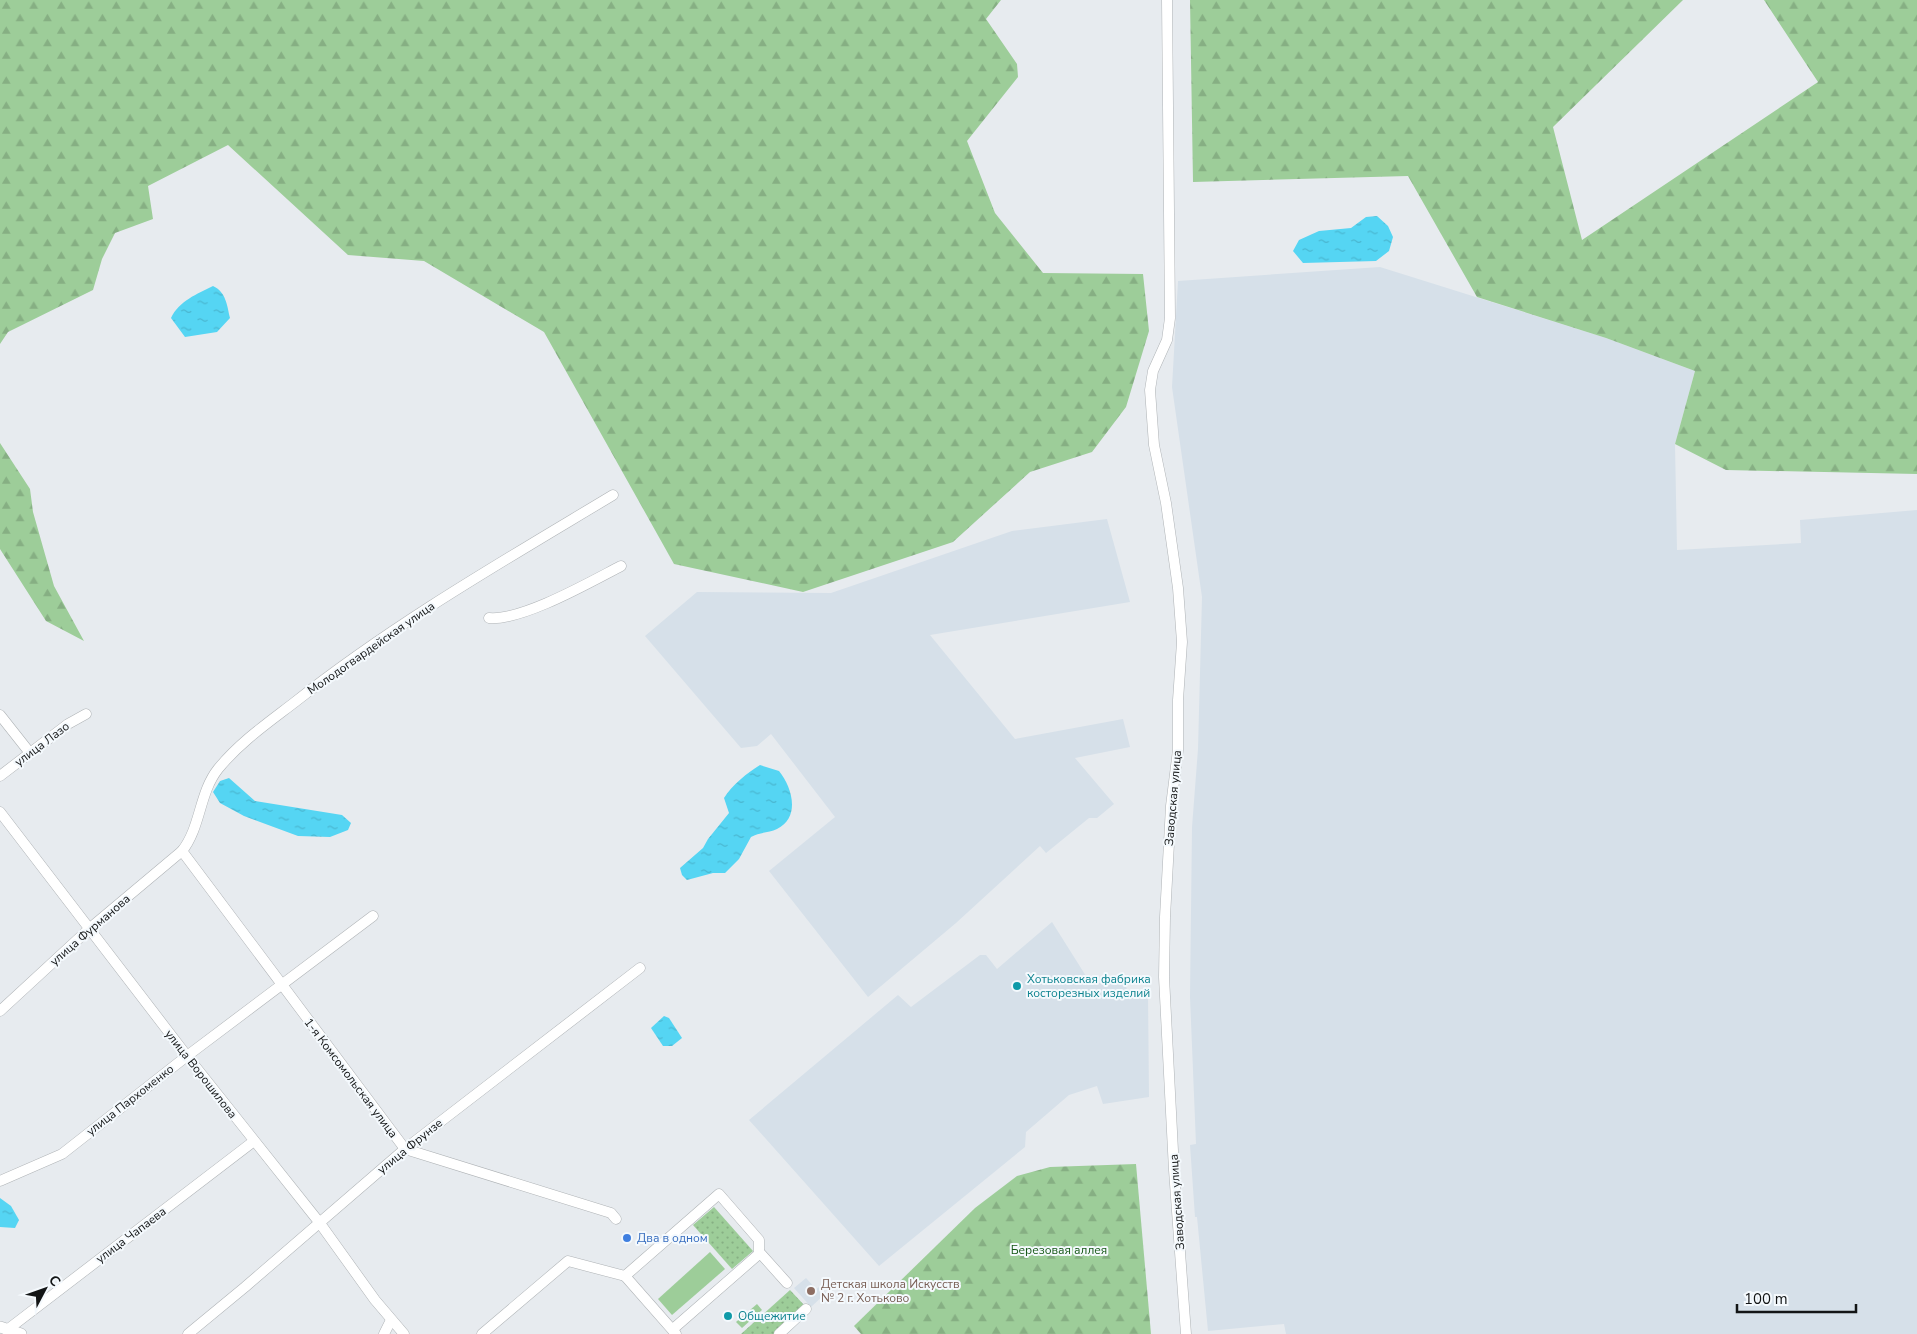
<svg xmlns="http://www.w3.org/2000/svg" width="1917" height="1334" font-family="'Nunito Sans',sans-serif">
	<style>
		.built { fill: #d6e0e9 }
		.green { fill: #9dcd99 }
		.forest { fill: url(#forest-firs) }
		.park { fill: url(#park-dots) }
		.water { fill: url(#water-ripples) }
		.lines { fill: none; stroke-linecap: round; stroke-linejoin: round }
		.minor-casing { stroke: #afb3b6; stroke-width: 11 }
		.tertiary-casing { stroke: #afb3b6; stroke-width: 12 }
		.minor { stroke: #fff; stroke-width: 10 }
		.tertiary { stroke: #fff; stroke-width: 11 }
		.culture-dot { fill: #0f9aa8; stroke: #f4f9fd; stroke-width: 2 }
		.shop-dot { fill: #3f7fe0; stroke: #f4f9fd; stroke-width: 2 }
		.education-dot { fill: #8d6e63; stroke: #f4f9fd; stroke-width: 2 }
		.labels { text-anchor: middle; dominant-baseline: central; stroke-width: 4; stroke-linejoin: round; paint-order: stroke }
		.street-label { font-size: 12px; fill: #131516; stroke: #f4f9fd }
		.culture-label { font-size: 12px; fill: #0d838f; stroke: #f4f9fd; text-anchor: start }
		.shop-label { font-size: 12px; fill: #366cbe; stroke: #f4f9fd; text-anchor: start }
		.park-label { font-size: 12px; fill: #125613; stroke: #f4f9fd }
		.education-label { font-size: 12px; fill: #785e54; stroke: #f4f9fd; text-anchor: start }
	</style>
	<defs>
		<pattern id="forest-firs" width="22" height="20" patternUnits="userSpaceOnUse" patternTransform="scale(1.25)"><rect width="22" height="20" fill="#9dcd99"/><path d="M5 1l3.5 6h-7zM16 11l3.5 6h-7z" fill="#86af83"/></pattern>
		<pattern id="park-dots" width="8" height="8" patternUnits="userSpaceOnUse" patternTransform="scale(1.25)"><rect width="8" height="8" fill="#9dcd99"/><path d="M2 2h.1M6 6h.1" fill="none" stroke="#86af83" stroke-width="1.8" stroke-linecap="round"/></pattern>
		<pattern id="water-ripples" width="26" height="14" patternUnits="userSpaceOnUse" patternTransform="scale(1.25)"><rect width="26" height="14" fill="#55d5f3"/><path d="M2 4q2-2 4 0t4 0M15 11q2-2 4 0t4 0" fill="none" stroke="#49b6d0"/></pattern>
	</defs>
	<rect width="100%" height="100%" fill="#e7ebef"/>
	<g class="built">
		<path d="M1380 267 1606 338 1695 371 1675 444 1677 550 1801 543 1800 520 1917 510V1334H1286L1284 1324 1208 1331 1197 1217H1195L1190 1145 1196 1144 1190 997 1192 827 1198 749 1202 597 1172 387 1178 281Z"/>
		<path d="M1107 519 1130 602 930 635 1015 739 1123 719 1130 747 1075 758 1114 804 1097 818H1089L1046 853 1040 846 956 923 868 997 769 871 835 817 771 734 757 746 741 748 645 636 697 592 831 593 1012 531Z"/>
		<path d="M1052 922 1091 984 1125 980 1128 995 1148 993 1149 1097 1103 1104 1097 1086 1069 1095 1026 1132 1025 1147 879 1266 749 1120 898 995 911 1007 980 955H986L997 969Z"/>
		<path d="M806 1278 816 1289 821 1286 826 1293 811 1307 794 1288Z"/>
	</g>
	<g class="green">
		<path d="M710 1252 725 1269 672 1315 658 1299Z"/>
		<path d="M757 1304 762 1310 742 1328 736 1322Z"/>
	</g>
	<g class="forest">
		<path d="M0 0H1001L986 19 1017 64 1018 77 967 141 995 213 1043 273 1143 274 1149 331 1126 407 1092 452 1030 472 953 542 803 592 674 564 544 332 424 261 348 255 228 145 148 186 153 219 115 233 102 259 93 290 8 332 0 344Z"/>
		<path d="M1190 0H1683L1553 127 1582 240 1818 82 1764 0H1917V474L1726 470 1675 444 1695 371 1606 338 1477 297 1408 176 1193 182Z"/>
		<path d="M0 443 30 489 33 512 54 586 84 641 46 621 0 549Z"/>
		<path d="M1136 1164 1151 1334H861L854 1326 975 1208 1017 1176 1050 1167Z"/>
	</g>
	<g class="park">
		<path d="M714 1207 753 1251 732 1269 693 1225Z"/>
		<path d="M790 1290 805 1306 774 1334H741Z"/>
	</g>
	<g class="water">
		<path d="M1377 216 1388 226 1393 237 1389 251 1376 261 1303 263 1293 251 1299 240 1319 231 1351 228 1366 217Z"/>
		<path d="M213 286C226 292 227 305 230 318L217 332 185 337 171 318C179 301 197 294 213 286Z"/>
		<path d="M760 765 779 771C792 787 801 817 777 829 769 833 760 832 751 837L739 859 725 873H713L687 880 682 875 680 868 703 848 708 839 729 813 724 798C732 785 747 773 760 765Z"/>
		<path d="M229 778 255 801 342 815 351 823 348 830 330 837 298 836 244 816 220 803 213 792 220 781Z"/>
		<path d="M664 1016 669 1018 682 1038 672 1046H663L651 1028Z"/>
		<path d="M0 1198 11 1206 19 1220 15 1228 0 1227Z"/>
	</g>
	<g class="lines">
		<g class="minor-casing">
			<g id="minor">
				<path d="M1167 0 1170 318 1167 340 1153 371 1150 390 1154 445 1166 503 1178 588 1182 642 1178 700V750L1171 806 1165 917 1164 977 1174 1170 1186 1334"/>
				<path d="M489 618C522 621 590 582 621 566"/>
				<path d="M0 715 30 753"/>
				<path d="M0 776 68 724 86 714"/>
				<path d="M0 812 187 1056 319 1222 375 1300 404 1334"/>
				<path d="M182 851 405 1149 611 1213 616 1219"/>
				<path d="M0 1011 89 929 182 851C201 827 199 793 218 769 240 742 269 722 295 702 395 623 505 560 613 495"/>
				<path d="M0 1181 62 1154 187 1056 373 916"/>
				<path d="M759 1254H761L787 1283"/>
				<path d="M625 1276 676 1334"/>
				<path d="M7 1330 254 1141"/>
				<path d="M188 1334 245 1287 405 1149 640 968"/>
				<path d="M384 1334 391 1320"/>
				<path d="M482 1334 568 1261 625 1276 719 1194 759 1240V1254L673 1329"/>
				<path d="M779 1334 806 1309"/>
			</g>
		</g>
		<g class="tertiary-casing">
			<path id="tertiary" d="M0 1327 21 1334"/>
		</g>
		<use href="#minor" class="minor"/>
		<use href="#tertiary" class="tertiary"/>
	</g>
	<g class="culture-dot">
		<circle cx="1017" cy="986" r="5"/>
		<circle cx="728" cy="1316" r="5"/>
	</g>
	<circle class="shop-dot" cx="627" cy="1238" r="5"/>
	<circle class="education-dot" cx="811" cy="1291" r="5"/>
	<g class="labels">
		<g class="street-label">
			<text transform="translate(371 648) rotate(-35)">Молодогвардейская улица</text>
			<text transform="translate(42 744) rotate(-37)">улица Лазо</text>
			<text transform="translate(1173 798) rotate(-85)">Заводская улица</text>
			<text transform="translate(90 930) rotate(-41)">улица Фурманова</text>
			<text transform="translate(201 1074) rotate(52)">улица Ворошилова</text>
			<text transform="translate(351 1078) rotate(53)">1-я Комсомольская улица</text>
			<text transform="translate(130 1100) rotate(-38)">улица Пархоменко</text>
			<text transform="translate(410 1146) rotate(-39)">улица Фрунзе</text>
			<text transform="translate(1177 1202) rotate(-94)">Заводская улица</text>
			<text transform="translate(131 1235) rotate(-37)">улица Чапаева</text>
		</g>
		<g class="culture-label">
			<text x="1027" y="979">Хотьковская фабрика<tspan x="1027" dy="14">косторезных изделий</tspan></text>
			<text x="738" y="1316">Общежитие</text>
		</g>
		<g class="shop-label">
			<text x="637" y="1238">Два в одном</text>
		</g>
		<g class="park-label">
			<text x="1059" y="1250">Березовая аллея</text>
		</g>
		<g class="education-label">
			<text x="821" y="1284">Детская школа Искусств<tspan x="821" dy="14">№ 2 г. Хотьково</tspan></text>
		</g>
	</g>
	<g transform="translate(45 1289) rotate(49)" stroke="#f4f9fd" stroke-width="4" paint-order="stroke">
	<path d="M0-4L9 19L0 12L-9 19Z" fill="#131516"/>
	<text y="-8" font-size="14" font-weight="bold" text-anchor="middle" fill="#131516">С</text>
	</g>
	<path d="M1737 1304v8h119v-8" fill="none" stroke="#131516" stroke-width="2.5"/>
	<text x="1744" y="1304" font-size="15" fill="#131516" stroke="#f4f9fd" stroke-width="4" paint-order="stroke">100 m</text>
</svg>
